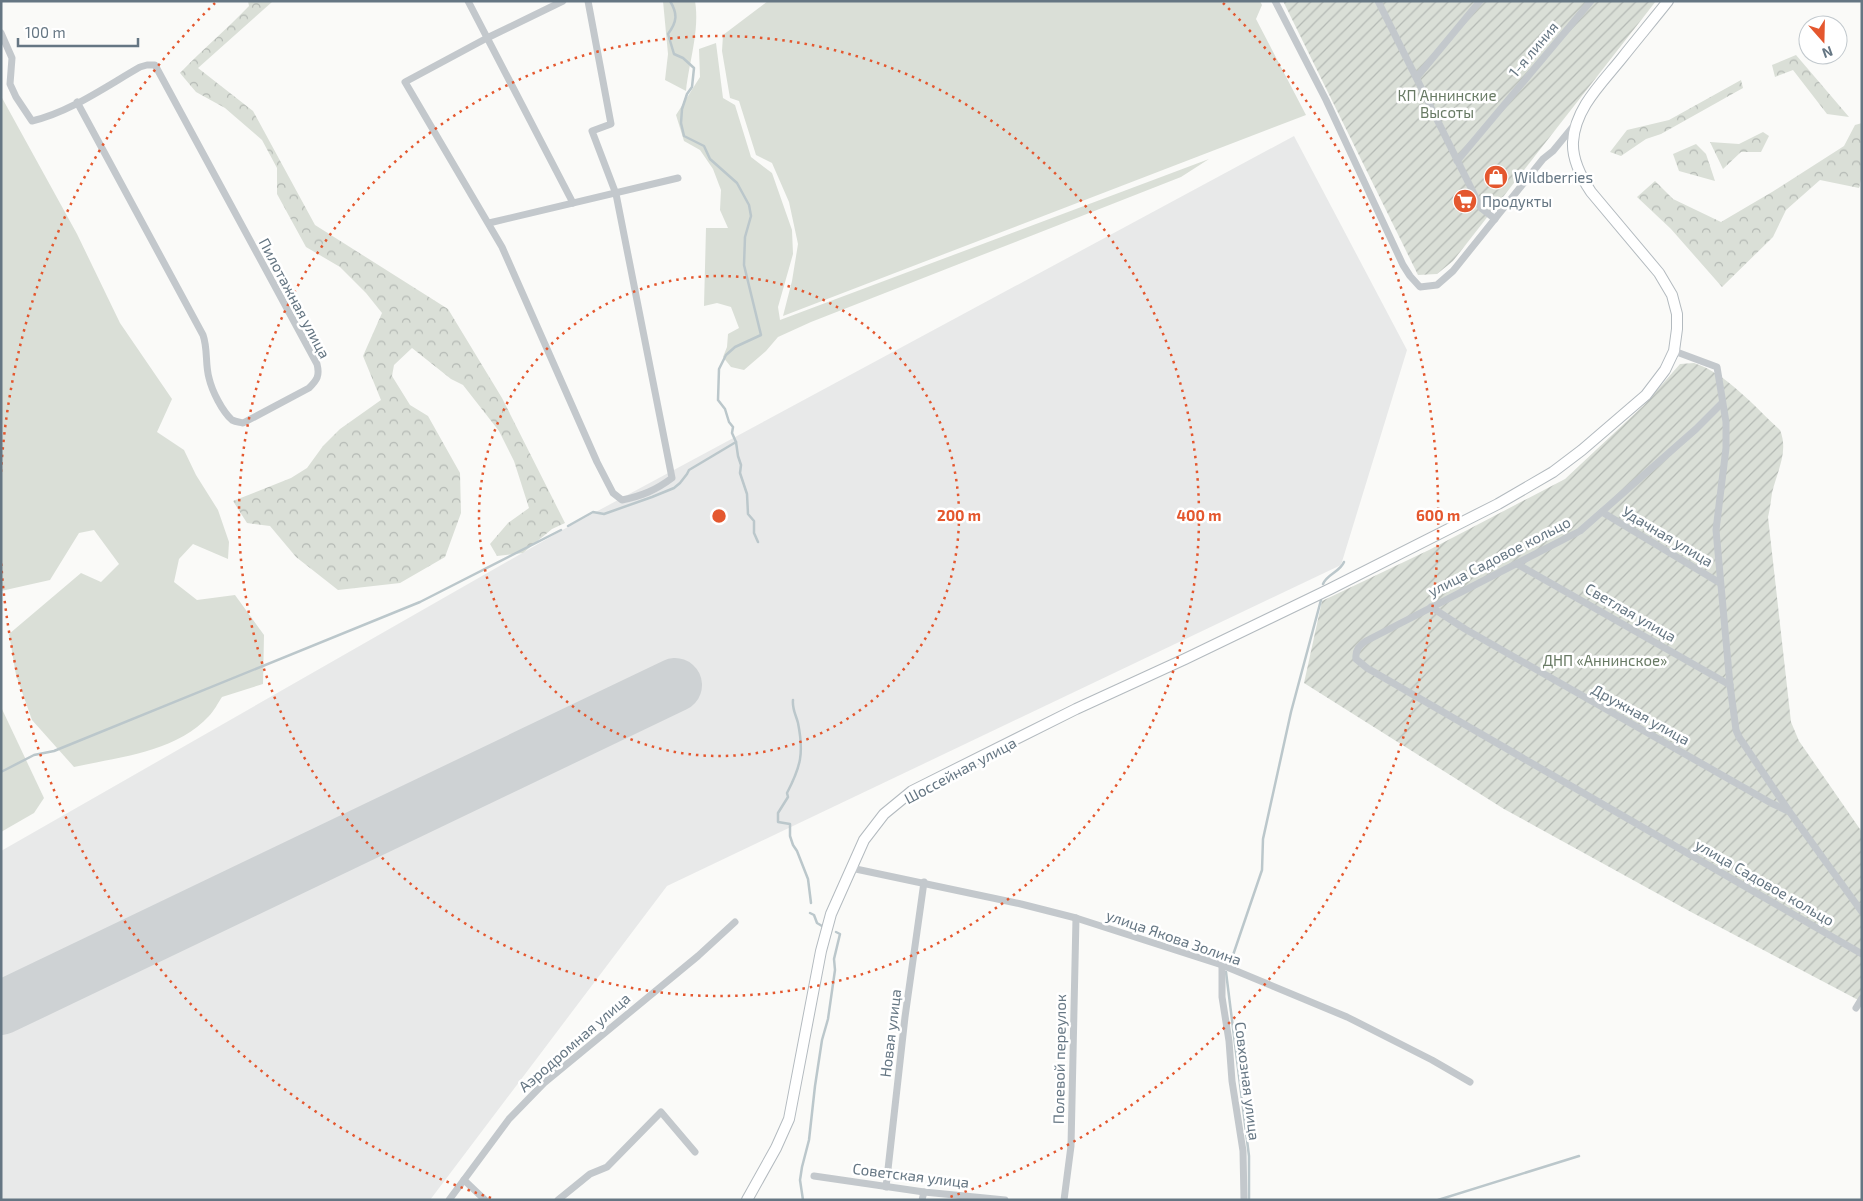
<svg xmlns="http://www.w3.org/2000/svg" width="1863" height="1201" font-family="'Exo 2',sans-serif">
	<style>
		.built { fill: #e8e9e9 }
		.green { fill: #dadfd7 }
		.forest { fill: url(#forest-crowns) }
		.garden { fill: url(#garden-furrows) }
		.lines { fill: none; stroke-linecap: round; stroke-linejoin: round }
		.stream { stroke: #bbc7cb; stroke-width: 2.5 }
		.runway { stroke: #ced2d4; stroke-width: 54 }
		.secondary-casing { stroke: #b3babf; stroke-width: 12 }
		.minor { stroke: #c3c8cc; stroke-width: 7 }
		.secondary { stroke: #fff; stroke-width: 10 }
		.ring { fill: none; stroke: #e4572e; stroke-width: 2.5; stroke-dasharray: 2.5 5 }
		.labels { text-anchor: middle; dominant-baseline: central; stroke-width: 5; stroke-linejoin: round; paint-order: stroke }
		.street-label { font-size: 15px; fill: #657683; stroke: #fff }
		.park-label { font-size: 15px; fill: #687a64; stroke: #fff }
		.poi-label { font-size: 15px; fill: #657683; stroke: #fff; text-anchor: start }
		.centre { fill: #e4572e; stroke: #fff; stroke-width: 2.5 }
		.ring-label { font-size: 15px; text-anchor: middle; font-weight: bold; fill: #e4572e; stroke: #fff; stroke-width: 5; stroke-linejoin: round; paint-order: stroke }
	</style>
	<defs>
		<pattern id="forest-crowns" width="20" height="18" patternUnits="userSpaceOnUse" patternTransform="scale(1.25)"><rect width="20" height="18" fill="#dadfd7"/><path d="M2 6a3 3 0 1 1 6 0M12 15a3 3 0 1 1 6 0" fill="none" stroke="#b4b9b4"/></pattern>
		<pattern id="garden-furrows" width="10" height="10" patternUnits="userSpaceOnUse" patternTransform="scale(1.25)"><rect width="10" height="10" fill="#dadfd7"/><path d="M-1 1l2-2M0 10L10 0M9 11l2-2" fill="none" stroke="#b4b9b4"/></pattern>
	</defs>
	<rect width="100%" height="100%" fill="#fafaf8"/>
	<path class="built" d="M1294 136 1407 350 1341 565 667 886 430 1200H1V851L566 528Z"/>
	<g class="green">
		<path d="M663 1H695C700 30 689 62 686 91L665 80 668 54Z"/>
		<path d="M768 1H1260L1262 5 1256 19 1306 115 783 316 792 281 798 244 789 202 772 163 756 155 739 101 730 98 722 51 723 35Z"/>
		<path d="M716 43 723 98 735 105 751 157 772 173 792 230 793 254 778 307 780 320 1209 159 1181 177 811 322 778 337 766 351 744 370 731 367 723 357 727 347 728 334 739 328 731 307 717 303 704 306 706 228H728L720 210 721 190 713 169 700 150 684 141 676 115 700 77 699 49Z"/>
		<path d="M1 96 77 234 120 323 172 399 157 432 184 450 196 475 218 510 229 542 228 559 193 544 179 559 174 582 197 600 235 595 264 635 263 684 222 697C218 703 214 711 209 716 176 752 119 757 74 767L32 720 16 675 9 634 81 573 101 582 119 564 94 530 79 533 50 580 1 591Z"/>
		<path d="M1 707 44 798 34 813 1 832Z"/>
	</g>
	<g class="forest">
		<path d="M248 1 272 2 198 68 253 111 315 225 448 309 502 398 565 523 552 529 523 553 497 556 490 544 508 523 529 508 514 461 499 431 463 385 451 379 412 348 394 365 392 376 410 405 428 416 460 473 461 513 445 557 400 583 338 590 296 557 270 526 247 523 233 501 291 478 307 468 323 446 340 429 381 400 363 356 382 313 366 293 340 267 306 247 277 194V168L262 140 225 108 196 92 180 73C202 50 227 29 249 6Z"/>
		<path d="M1796 55 1849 117 1827 114 1793 70 1775 77 1772 65Z"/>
		<path d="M1741 80 1743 88 1661 134 1646 139 1621 156 1610 152 1627 130 1669 120Z"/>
		<path d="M1862 123V175L1859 188 1820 180 1786 210 1773 237 1722 287 1671 229 1637 197 1655 181 1673 199 1721 222 1772 192 1844 146 1855 125Z"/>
		<path d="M1763 132 1769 136 1761 152H1741L1723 169 1710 142 1739 144Z"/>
		<path d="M1696 144 1706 154 1715 181 1679 171 1673 154Z"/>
	</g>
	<g class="garden">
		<path d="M1283 1H1656L1453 261 1437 274 1418 275Z"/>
		<path d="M1694 363C1726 373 1755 407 1780 430 1789 452 1777 471 1772 493 1771 500 1770 509 1768 517L1791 722 1799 741 1862 832V1002L1691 912 1504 809 1304 683 1322 601 1429 550 1565 479 1643 406 1680 364Z"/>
	</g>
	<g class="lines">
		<g class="stream">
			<path d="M670 1C678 14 677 22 668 34L674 54 683 58 694 68 692 87 687 94 682 109 681 123 684 136 704 146 710 159 737 183 749 205 751 216 745 237 744 265 761 335 735 347 726 355 719 369 718 400 725 409 729 422 733 427 732 433 736 442 738 456 741 465 740 473 747 494 748 514 754 521V533L758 542"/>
			<path d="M568 526 593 512 604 514 652 497 674 488 680 483 687 474 689 470 736 442"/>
			<path d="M1323 584C1327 574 1340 572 1344 562"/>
			<path d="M793 700C792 709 796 715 798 723 804 753 801 766 787 793L788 797 778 813V822L790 824V836L793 845 797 851 808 879 811 903"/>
			<path d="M1 772 34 755 54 751 420 602 561 530"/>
			<path d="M810 913 814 915 817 923 822 926"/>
			<path d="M1231 961 1262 870 1263 839 1291 712 1321 600"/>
			<path d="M1226 972 1249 1156V1200"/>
			<path d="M803 1200 800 1180 802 1167 809 1140 815 1086 822 1040 828 1019 835 970 834 959 840 934 836 932"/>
			<path d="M1438 1200 1579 1156"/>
		</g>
		<path class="runway" d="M1 1008 675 685"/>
		<g class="secondary-casing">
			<path id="secondary" d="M747 1200 776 1148 789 1119 821 951 831 914 864 840 884 814 912 791 1076 709 1185 659 1330 589 1498 504 1553 472 1582 450 1646 395 1665 370 1674 351 1677 329V314L1672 295 1659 273 1591 192C1581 177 1572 160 1573 142 1575 108 1602 83 1622 58 1637 39 1653 20 1668 1"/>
		</g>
		<g class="minor">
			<path d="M468 1 573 203"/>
			<path d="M563 1 487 38 405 82 502 247 597 462 613 493 622 500C642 496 656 490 672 478L616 194 592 131 611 124 588 1"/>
			<path d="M1275 1 1326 100 1403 265 1410 276 1420 287 1437 285 1453 271 1543 159 1553 151 1576 123"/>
			<path d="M1378 1 1481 208 1495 219"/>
			<path d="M1 33 12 58 10 84 16 97 32 121C70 112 105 87 140 67L147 65H155L317 364C320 376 317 380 309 388L243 423C239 422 236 422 232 420 222 411 212 391 209 378 205 364 208 349 203 335L77 102"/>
			<path d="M1417 77 1480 1"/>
			<path d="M1457 161 1591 1"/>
			<path d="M489 223 678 178"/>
			<path d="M1674 351 1717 367 1726 422V448L1716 530 1730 685 1736 730 1739 737 1789 811 1862 912"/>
			<path d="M1722 403 1696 429 1580 531 1366 641C1359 646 1355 650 1356 659L1367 668 1862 954"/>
			<path d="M1602 512 1720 583"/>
			<path d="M1517 564 1730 685"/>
			<path d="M1431 607 1465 629 1771 803 1788 811"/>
			<path d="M851 868 1021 904 1076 918 1222 965 1347 1017 1432 1060 1470 1082"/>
			<path d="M1222 965V997L1229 1041 1232 1081 1243 1151 1244 1200"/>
			<path d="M1856 1008 1862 998"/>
			<path d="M814 1176 924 1192 1005 1200"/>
			<path d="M464 1180 485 1200"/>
			<path d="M886 1187 905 1017 924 882"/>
			<path d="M449 1200 509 1119 544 1083 698 956 735 922"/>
			<path d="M558 1200 590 1174 607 1167 661 1112 695 1152"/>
			<path d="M922 1200 924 1192"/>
			<path d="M1064 1200 1071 1146 1076 918"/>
		</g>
		<use href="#secondary" class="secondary"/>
	</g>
	<g class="ring">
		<circle cx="719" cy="516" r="240"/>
		<circle cx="719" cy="516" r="480"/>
		<path d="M491 1198A719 719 0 0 1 1 560M1 472A719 719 0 0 1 215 3M1223 3A719 719 0 0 1 947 1198"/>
	</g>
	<defs>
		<g id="shop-disc" transform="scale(1.25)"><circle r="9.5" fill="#e4572e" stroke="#fff"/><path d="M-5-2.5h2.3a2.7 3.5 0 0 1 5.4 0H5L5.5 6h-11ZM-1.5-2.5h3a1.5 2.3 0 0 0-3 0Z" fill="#fff"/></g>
		<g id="supermarket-disc" transform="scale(1.25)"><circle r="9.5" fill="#e4572e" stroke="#fff"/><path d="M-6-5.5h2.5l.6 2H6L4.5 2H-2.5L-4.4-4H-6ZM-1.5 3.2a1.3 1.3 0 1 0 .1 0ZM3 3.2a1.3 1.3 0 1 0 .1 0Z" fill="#fff"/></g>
	</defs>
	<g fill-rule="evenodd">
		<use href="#shop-disc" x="1496" y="177"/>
		<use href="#supermarket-disc" x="1465" y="201"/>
	</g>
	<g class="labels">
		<g class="street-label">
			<text transform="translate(1533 49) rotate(-50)">1-я линия</text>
			<text transform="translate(295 298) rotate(62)">Пилотажная улица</text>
			<text transform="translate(1668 536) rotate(31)">Удачная улица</text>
			<text transform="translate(1499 556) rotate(-27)">улица Садовое кольцо</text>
			<text transform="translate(1631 612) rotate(30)">Светлая улица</text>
			<text transform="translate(1641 714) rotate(29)">Дружная улица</text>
			<text transform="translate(960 770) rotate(-28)">Шоссейная улица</text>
			<text transform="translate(1765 882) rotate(30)">улица Садовое кольцо</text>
			<text transform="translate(1174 937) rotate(19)">улица Якова Золина</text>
			<text transform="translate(890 1033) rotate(-83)">Новая улица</text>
			<text transform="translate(574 1042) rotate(-41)">Аэродромная улица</text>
			<text transform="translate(1059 1059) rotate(-89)">Полевой переулок</text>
			<text transform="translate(1248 1081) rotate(83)">Совхозная улица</text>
			<text transform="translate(911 1175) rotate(7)">Советская улица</text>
		</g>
		<g class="park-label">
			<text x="1447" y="95">КП Аннинские<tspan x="1447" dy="17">Высоты</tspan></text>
			<text x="1605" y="660">ДНП «Аннинское»</text>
		</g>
		<g class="poi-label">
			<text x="1514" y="177">Wildberries</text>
			<text x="1482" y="201">Продукты</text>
		</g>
	</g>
	<circle cx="719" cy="516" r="8" class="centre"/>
	<g class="ring-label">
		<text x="959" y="521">200 m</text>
		<text x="1199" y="521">400 m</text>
		<text x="1438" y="521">600 m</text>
	</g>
	<rect width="1863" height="1201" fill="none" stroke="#657683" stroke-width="5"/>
	<g transform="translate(1823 40) rotate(160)"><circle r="24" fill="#ffffff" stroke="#c1c8cd"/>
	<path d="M0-4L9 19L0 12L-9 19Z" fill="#e4572e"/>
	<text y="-8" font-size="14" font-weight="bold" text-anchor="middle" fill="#657683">N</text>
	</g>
	<path d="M18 38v8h120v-8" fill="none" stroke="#657683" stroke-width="2.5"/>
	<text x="25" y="38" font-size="15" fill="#657683" stroke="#ffffff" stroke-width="4" paint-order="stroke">100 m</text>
</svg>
